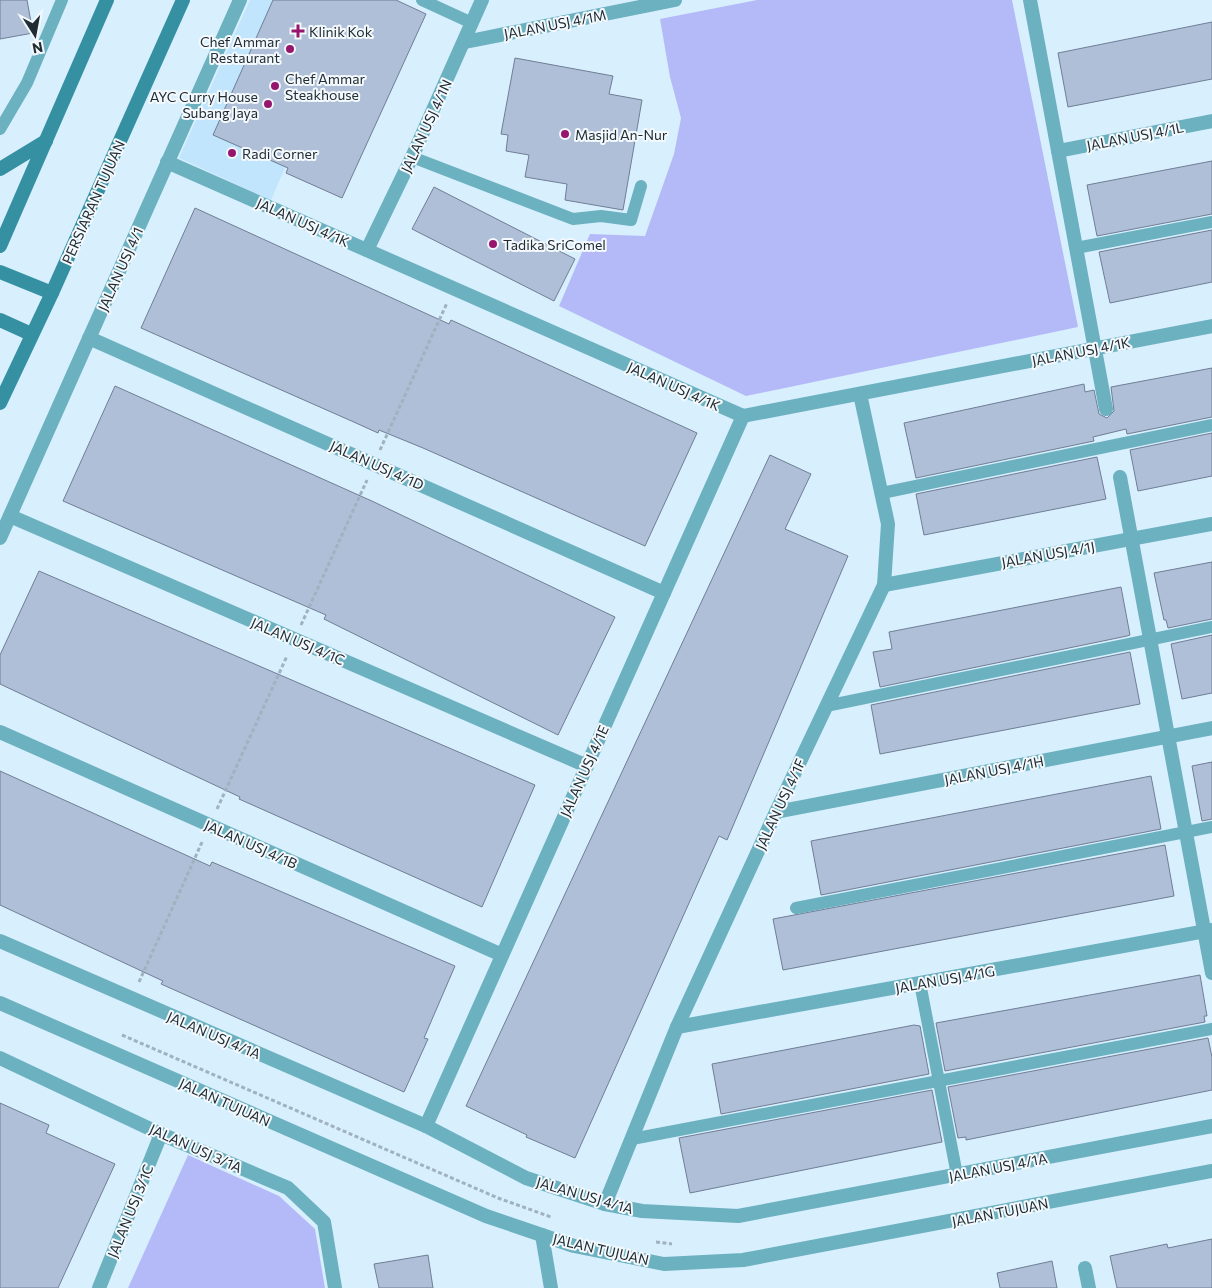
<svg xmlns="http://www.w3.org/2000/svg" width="1212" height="1288" font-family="Commissioner,sans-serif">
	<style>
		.built { fill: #c1e5fc }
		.green { fill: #b4baf8 }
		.building { fill: #afbfd8; stroke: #6f7e95 }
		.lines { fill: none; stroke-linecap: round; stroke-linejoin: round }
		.path { stroke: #9fb2be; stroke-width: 3; stroke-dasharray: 4 2.5; stroke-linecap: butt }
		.service { stroke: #6cb1c0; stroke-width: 12 }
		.minor { stroke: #6cb1c0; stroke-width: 14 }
		.tertiary { stroke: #6cb1c0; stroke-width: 14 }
		.secondary { stroke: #3590a2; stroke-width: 14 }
		.poi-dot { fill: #96156d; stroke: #f3f9fd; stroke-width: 2 }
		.labels { text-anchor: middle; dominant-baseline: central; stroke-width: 4; stroke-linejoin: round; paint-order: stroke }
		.street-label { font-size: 14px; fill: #212c33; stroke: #f3f9fd }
		.poi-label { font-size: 14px; fill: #212c33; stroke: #f3f9fd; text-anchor: start }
	</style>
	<rect width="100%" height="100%" fill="#d8effe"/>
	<path class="built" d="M250 0H358L271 200 179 158Z"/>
	<g class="green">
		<path d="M757 0H1012L1078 327 746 396 559 306 590 234 645 236 674 154 681 118 670 77 660 19Z"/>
		<path d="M188 1155 279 1196 315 1229 325 1288H128Z"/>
	</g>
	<g class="building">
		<path d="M0 0H27L33 33 0 39Z"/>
		<path d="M273 0H396L426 14 342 198 286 173 288 168 213 135Z"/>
		<path d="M1212 22V79L1068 107 1058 53Z"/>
		<path d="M515 58 613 76 609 94 642 100 623 210 565 200 567 184 525 177 529 155 506 151 508 135 501 134Z"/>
		<path d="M1212 161V214L1097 236 1087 185Z"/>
		<path d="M434 187 575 259 554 301 412 229Z"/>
		<path d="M195 208 449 324 451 320 697 433 645 546 423 448 379 430 378 433 356 423 141 328Z"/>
		<path d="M1212 230V282L1110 303 1099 252Z"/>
		<path d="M1212 368V417L1127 434 1126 429 1093 437 1094 441 916 478 904 423 1084 384 1085 392 1094 390 1099 414 1107 418 1114 411 1111 387Z"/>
		<path d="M115 386 374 502 615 617 558 735 324 619 326 615 63 501Z"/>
		<path d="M1212 433V476L1138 491 1130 450Z"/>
		<path d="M770 455 811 474 785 529 848 556 727 840 719 836 575 1158 526 1137 527 1135 466 1106Z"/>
		<path d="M1097 457 1106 499 924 535 916 494Z"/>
		<path d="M1212 562V619L1168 628 1166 620H1164L1154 573Z"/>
		<path d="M39 571 535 785 482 907 239 799 240 797 0 684V655Z"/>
		<path d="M1121 587 1130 635 1127 636 880 687 873 652 892 649 889 632Z"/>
		<path d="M1212 635V693L1182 699 1171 644Z"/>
		<path d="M1130 652 1140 704 880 754 871 705Z"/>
		<path d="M1212 762V819L1202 821 1192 766Z"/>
		<path d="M0 771 210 866 212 862 455 966 424 1038 428 1039 404 1092 161 984 163 981 0 905Z"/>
		<path d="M1151 776 1161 829 821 895 811 841Z"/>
		<path d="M1165 845 1174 896 783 970 773 919Z"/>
		<path d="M1200 975 1207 1016H1204L1205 1022 945 1071 936 1023Z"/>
		<path d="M914 1025 920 1026 929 1074 721 1114 712 1064Z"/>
		<path d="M1208 1038 1212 1057V1090L966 1140V1137L958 1138 948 1087Z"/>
		<path d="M932 1090 942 1142 690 1193 679 1138Z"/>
		<path d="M0 1103 49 1125 46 1133 115 1164 58 1288H0Z"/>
		<path d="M1212 1239V1288H1117L1110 1256 1167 1244 1168 1248Z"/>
		<path d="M428 1255 433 1288H379L374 1264Z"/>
		<path d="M1052 1261 1057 1288H1000L997 1273Z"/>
	</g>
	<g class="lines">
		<g class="path">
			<path d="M380 450 447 303"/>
			<path d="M301 625 367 480"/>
			<path d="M217 809 287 656"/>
			<path d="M139 982 203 840"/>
			<path d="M122 1035 498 1198 551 1217"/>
			<path d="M656 1242 672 1244"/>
		</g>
		<g class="service">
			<path d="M422 0 472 23"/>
			<path d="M0 129 27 83 62 0"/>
			<path d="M412 157 573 219 601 216 631 220 641 186"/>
			<path d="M1076 248 1212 222"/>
			<path d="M882 493 1212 425"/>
			<path d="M826 706 1212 627"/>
			<path d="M796 908 1212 827"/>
			<path d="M920 983 957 1175"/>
			<path d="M632 1139 1212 1029"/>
		</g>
		<g class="minor">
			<path d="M1030 0 1106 409"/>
			<path d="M465 42 675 0"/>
			<path d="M1058 151 1212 121"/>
			<path d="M167 162 743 416 1212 326"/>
			<path d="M367 250 412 157 482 0"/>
			<path d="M89 338 664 593"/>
			<path d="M1120 477 1212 973"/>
			<path d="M10 516 587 766"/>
			<path d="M0 538 240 0"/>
			<path d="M884 585 1212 524"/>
			<path d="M0 732 502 955"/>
			<path d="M776 812 1212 728"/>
			<path d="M0 941 426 1126 526 1178 605 1204 642 1211 738 1216 1212 1126"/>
			<path d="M677 1027 1212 930"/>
			<path d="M0 1058 161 1134 288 1188 324 1222 335 1288"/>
			<path d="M426 1126 743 416"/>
			<path d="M605 1204 677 1027 776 812 884 585 888 524 860 394"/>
			<path d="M542 1235 551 1288"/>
			<path d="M1085 1268 1089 1288"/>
			<path d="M99 1288 161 1134"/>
		</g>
		<path class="tertiary" d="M0 1003 486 1216 574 1246 664 1264 743 1260 1212 1171"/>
		<g class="secondary">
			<path d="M0 169 46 141"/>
			<path d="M0 246 107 0"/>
			<path d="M0 272 52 293"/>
			<path d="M0 320 31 334"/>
			<path d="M0 403 52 293 183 0"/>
		</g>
	</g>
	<g class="poi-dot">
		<path d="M295.5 23.5h5v5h5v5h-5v5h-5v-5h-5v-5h5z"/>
		<circle cx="290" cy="49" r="5"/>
		<circle cx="275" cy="86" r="5"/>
		<circle cx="268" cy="104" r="5"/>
		<circle cx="565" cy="134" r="5"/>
		<circle cx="232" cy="153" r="5"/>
		<circle cx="493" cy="244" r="5"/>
	</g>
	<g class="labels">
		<g class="street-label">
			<text transform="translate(555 24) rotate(-11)">JALAN USJ 4/1M</text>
			<text transform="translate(426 126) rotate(-65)">JALAN USJ 4/1N</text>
			<text transform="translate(1135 136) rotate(-11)">JALAN USJ 4/1L</text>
			<text transform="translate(93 202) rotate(-66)">PERSIARAN TUJUAN</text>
			<text transform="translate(303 222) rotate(24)">JALAN USJ 4/1K</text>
			<text transform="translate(120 269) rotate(-66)">JALAN USJ 4/1</text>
			<text transform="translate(1081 351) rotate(-11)">JALAN USJ 4/1K</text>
			<text transform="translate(674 386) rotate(24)">JALAN USJ 4/1K</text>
			<text transform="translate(377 465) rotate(24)">JALAN USJ 4/1D</text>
			<text transform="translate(1048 554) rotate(-10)">JALAN USJ 4/1J</text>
			<text transform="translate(298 641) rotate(23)">JALAN USJ 4/1C</text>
			<text transform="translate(994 770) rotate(-11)">JALAN USJ 4/1H</text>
			<text transform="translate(584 771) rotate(-66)">JALAN USJ 4/1E</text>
			<text transform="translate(780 804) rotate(-65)">JALAN USJ 4/1F</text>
			<text transform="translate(251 844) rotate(24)">JALAN USJ 4/1B</text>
			<text transform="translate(945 979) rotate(-10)">JALAN USJ 4/1G</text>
			<text transform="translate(214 1035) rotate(23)">JALAN USJ 4/1A</text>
			<text transform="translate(225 1102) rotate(24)">JALAN TUJUAN</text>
			<text transform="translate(196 1148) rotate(24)">JALAN USJ 3/1A</text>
			<text transform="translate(998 1167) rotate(-11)">JALAN USJ 4/1A</text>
			<text transform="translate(585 1195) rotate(16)">JALAN USJ 4/1A</text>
			<text transform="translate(130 1211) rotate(-68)">JALAN USJ 3/1C</text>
			<text transform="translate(1000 1212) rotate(-11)">JALAN TUJUAN</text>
			<text transform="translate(601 1249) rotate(13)">JALAN TUJUAN</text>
		</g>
		<g class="poi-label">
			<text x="309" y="31">Klinik Kok</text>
			<text x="280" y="41" text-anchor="end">Chef Ammar<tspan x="280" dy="16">Restaurant</tspan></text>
			<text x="285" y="78">Chef Ammar<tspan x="285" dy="16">Steakhouse</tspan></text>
			<text x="258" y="96" text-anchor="end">AYC Curry House<tspan x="258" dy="16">Subang Jaya</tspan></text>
			<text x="575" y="134">Masjid An-Nur</text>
			<text x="242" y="153">Radi Corner</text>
			<text x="503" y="244">Tadika SriComel</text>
		</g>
	</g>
	<g transform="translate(35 35) rotate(169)" stroke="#f3f9fd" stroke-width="4" paint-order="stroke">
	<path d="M0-4L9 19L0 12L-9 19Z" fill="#212c33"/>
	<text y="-8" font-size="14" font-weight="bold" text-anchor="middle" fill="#212c33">N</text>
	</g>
</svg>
